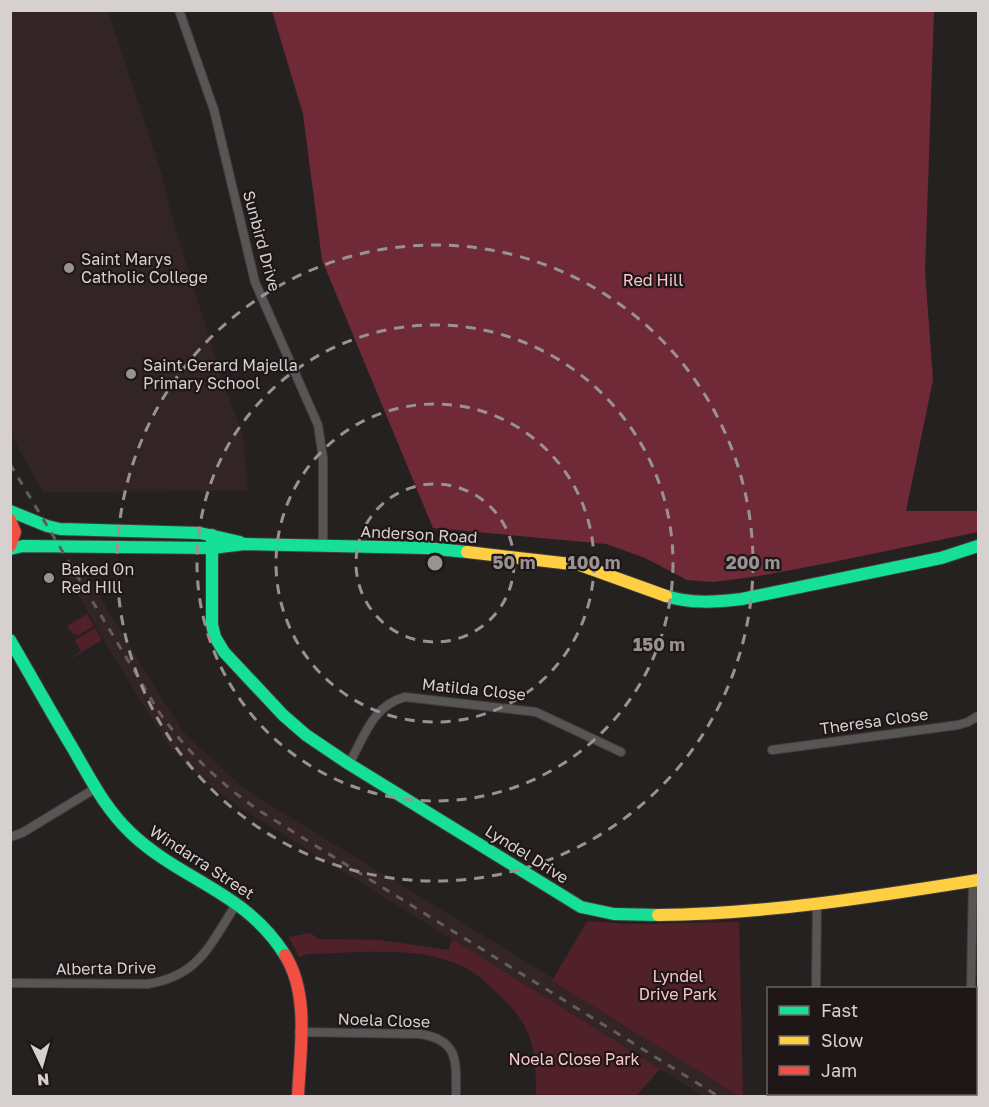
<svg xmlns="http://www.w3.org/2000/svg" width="989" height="1107" font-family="'Golos Text',sans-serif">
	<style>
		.built { fill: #332426 }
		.green { fill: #512129 }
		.forest { fill: #702936 }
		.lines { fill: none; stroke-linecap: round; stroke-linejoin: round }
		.street-casing { stroke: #433e3e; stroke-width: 10 }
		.fast-casing { stroke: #433e3e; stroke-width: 14 }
		.slow-casing { stroke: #433e3e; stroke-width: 14 }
		.jam-casing { stroke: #433e3e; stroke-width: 14 }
		.street { stroke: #585555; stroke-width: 8 }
		.fast { stroke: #16e098; stroke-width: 12 }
		.slow { stroke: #ffcf43; stroke-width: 12 }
		.jam { stroke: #f24e42; stroke-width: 12 }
		.rail { stroke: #625d5d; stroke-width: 3; stroke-dasharray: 8 8; stroke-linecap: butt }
		.ring { fill: none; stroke: #989393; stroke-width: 3; stroke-dasharray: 10 8 }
		.poi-dot { fill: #989393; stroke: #1f1617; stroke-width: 2 }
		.labels { text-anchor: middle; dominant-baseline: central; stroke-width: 4.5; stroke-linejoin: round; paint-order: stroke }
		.street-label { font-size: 16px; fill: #d6d0d0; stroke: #1f1617 }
		.poi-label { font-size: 16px; fill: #d6d0d0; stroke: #1f1617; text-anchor: start }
		.park-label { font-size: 16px; fill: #f9c7cc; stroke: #1f1617 }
		.centre { fill: #989393; stroke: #1f1617; stroke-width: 3 }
		.ring-label { font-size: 18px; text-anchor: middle; font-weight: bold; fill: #989393; stroke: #1f1617; stroke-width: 4.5; stroke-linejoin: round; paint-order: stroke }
	</style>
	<rect width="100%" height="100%" fill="#262121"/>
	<g class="built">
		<path d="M10 11H108L162 175 178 238 224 384 243 437 248 491 43 492 11 435Z"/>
		<path d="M60 563 80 564 162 699 186 735 246 790 553 978 552 981 739 1096H703L239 807 199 777 170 747 117 663Z"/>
	</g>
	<g class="green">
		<path d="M87 614 94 626 77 636 75 633 73 634 67 626Z"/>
		<path d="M95 628 102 640 66 662 81 651 75 640Z"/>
		<path d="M587 921 628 924 739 922 743 1096H739L552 981Z"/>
		<path d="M310 933 319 939 379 940 449 950 452 939 660 1069 636 1096H536C536 1049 534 1027 498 994 487 983 476 973 462 966 419 945 355 953 308 954L299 957 289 937Z"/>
	</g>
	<path class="forest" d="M272 11H934L925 271 933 380 906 511H978V532L833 562 759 576 714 582 687 580 645 558 606 544 433 528 322 260 303 114Z"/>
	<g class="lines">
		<g class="street-casing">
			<g id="street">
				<path d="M179 10 214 110 255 282 318 425 323 458V547"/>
				<path d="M772 750 958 725 968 722 978 716"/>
				<path d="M349 764C364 737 373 705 405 697L536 712 621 752"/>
				<path d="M10 837 22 833 96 788"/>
				<path d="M10 983 147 984C200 976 210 944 237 903"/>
				<path d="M816 988 817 904"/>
				<path d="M971 988 973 881"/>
				<path d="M299 1032 420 1034C460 1040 456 1063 456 1096"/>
				<path d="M969 1096 970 1094"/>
			</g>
		</g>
		<g class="fast-casing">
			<g id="fast">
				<path d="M10 511 47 526 60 529 200 533 240 542"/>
				<path d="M212 535V625L215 637 224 652 283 715 306 735 349 764 581 907 614 914 658 915"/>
				<path d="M10 549 23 546 212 548 244 544 426 548 467 552"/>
				<path d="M666 596C691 604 716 602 742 599L941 558 978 546"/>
				<path d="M10 640C31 676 51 712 72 747 90 778 105 809 132 834 182 881 246 892 285 955"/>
			</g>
		</g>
		<g class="slow-casing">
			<g id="slow">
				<path d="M467 552 580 565 666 596"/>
				<path d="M658 915C766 914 872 897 978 880"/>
			</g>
		</g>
		<g class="jam-casing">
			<g id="jam">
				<path d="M10 520 15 532 10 546"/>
				<path d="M285 955C310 995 300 1051 298 1096"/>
			</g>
		</g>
		<use href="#street" class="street"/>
		<use href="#fast" class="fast"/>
		<use href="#slow" class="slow"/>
		<use href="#jam" class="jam"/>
		<path class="rail" d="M10 464 159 712C188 753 222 786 263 813L718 1096"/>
	</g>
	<g class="ring">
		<circle cx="435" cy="563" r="79"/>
		<circle cx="435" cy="563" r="159"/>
		<circle cx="435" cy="563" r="238"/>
		<circle cx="435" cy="563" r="318"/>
	</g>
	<g class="poi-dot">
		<circle cx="69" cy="268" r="6"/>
		<circle cx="131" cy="374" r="6"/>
		<circle cx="49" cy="578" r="6"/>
	</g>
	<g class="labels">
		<g class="street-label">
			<text transform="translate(262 241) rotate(75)">Sunbird Drive</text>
			<text transform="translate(419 534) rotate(3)">Anderson Road</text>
			<text transform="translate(474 689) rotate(6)">Matilda Close</text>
			<text transform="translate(874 721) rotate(-8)">Theresa Close</text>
			<text transform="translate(527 854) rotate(32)">Lyndel Drive</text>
			<text transform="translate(202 862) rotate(33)">Windarra Street</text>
			<text transform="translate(106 968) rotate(-1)">Alberta Drive</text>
			<text transform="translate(384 1020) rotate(2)">Noela Close</text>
		</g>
		<g class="poi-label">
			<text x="81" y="259">Saint Marys<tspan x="81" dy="18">Catholic College</tspan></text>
			<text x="143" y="365">Saint Gerard Majella<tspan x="143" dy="18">Primary School</tspan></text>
			<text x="61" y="569">Baked On<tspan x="61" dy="18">Red HIll</tspan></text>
		</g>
		<g class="park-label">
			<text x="653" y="280">Red Hill</text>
			<text x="678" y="976">Lyndel<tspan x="678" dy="18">Drive Park</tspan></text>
			<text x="574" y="1059">Noela Close Park</text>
		</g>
	</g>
	<circle cx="435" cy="563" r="9" class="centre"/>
	<g class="ring-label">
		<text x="514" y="569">50 m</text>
		<text x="594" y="569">100 m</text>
		<text x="753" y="569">200 m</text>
		<text x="659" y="651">150 m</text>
	</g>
	<rect width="989" height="1107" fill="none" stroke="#d6d0d0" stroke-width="24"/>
	<rect x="767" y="987" width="210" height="108" fill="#1f1617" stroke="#686061" stroke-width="1.5"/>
	<rect x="779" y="1006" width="30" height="9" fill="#16e098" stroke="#686061" stroke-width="1.5"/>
	<text x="821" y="1017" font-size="18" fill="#d6d0d0">Fast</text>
	<rect x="779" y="1036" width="30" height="9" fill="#ffcf43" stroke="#686061" stroke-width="1.5"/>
	<text x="821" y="1047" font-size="18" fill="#d6d0d0">Slow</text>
	<rect x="779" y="1066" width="30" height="9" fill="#f24e42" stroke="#686061" stroke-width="1.5"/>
	<text x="821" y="1077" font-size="18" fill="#d6d0d0">Jam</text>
	<g transform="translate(42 1065) rotate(175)" stroke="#1f1617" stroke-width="4.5" paint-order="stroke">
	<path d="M0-4.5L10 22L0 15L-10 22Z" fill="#d6d0d0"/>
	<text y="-9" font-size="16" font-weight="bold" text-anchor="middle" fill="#d6d0d0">N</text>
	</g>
</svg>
